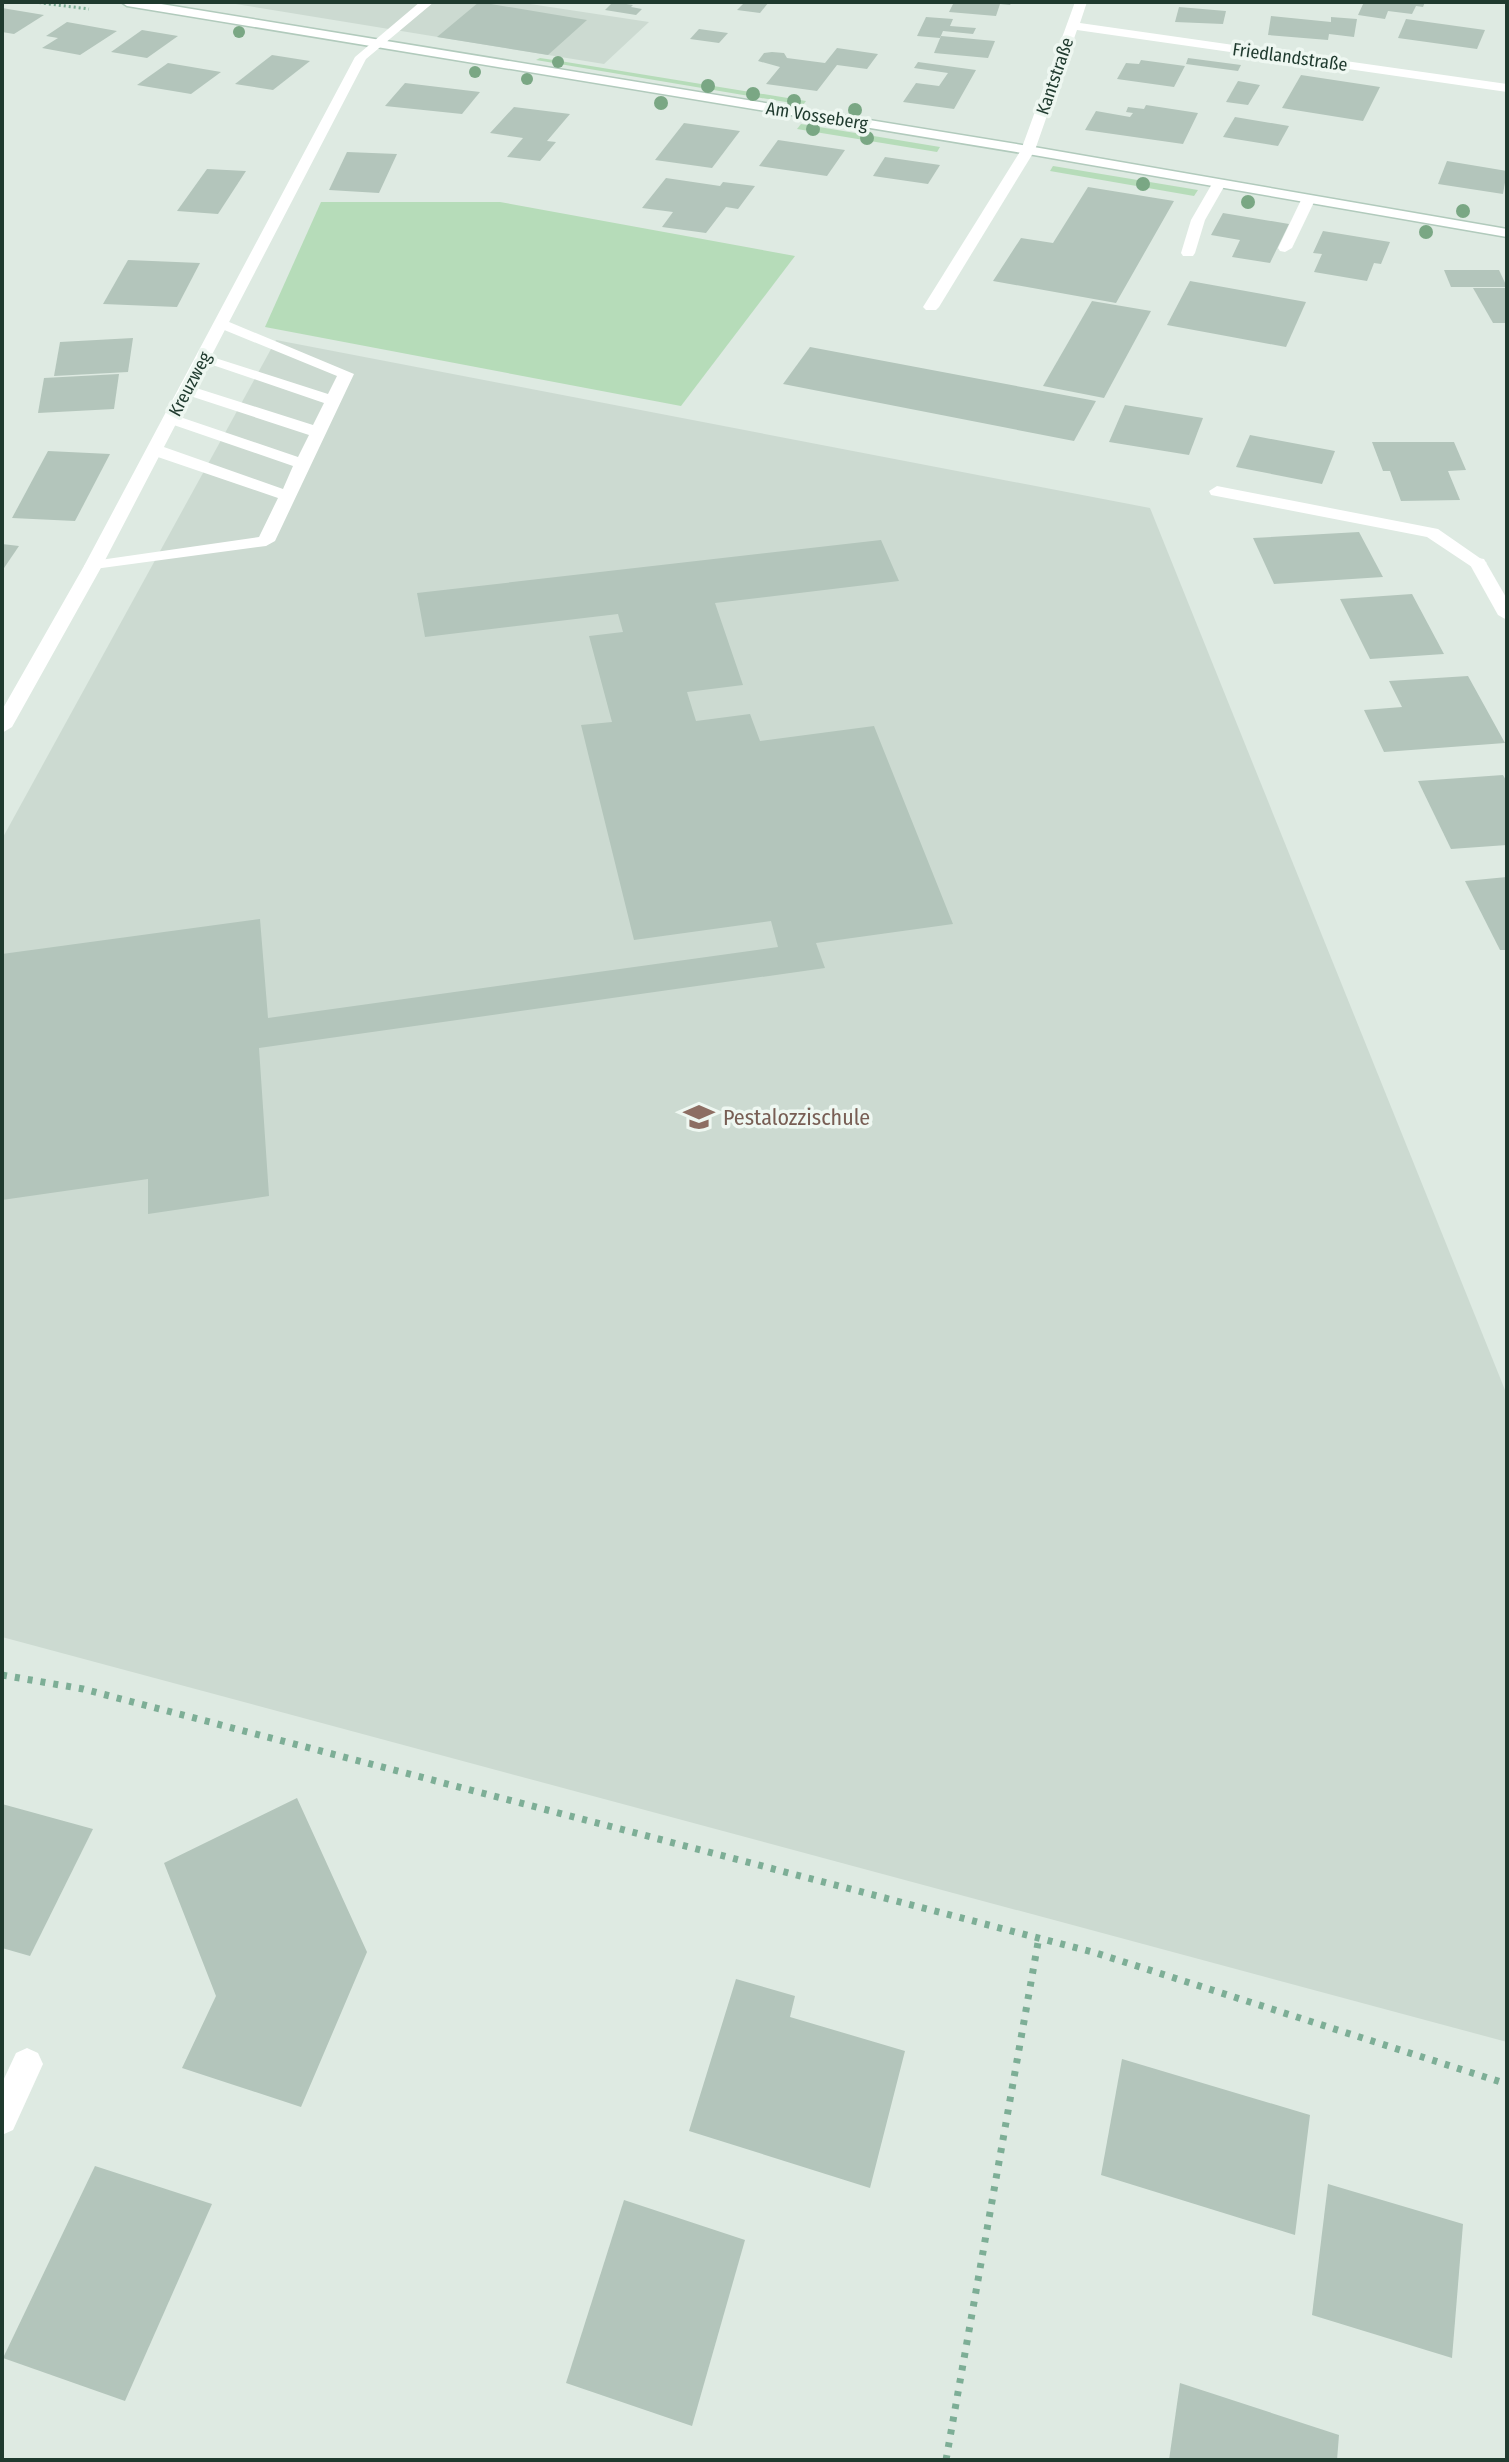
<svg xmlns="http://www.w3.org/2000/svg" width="1509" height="2462" font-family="'Fira Sans Condensed',sans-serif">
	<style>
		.built { fill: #ccdad1 }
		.green { fill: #b6dcb9 }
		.building { fill: #b3c5bb }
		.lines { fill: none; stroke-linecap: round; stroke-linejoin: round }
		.secondary-casing { stroke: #b1cabc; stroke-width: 3 }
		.path-far1 { stroke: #7dae96; stroke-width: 3; stroke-dasharray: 2 3; stroke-linecap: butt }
		.path { stroke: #7dae96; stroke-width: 7; stroke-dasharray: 5 8; stroke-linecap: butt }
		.lane { fill: #fff; fill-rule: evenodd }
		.street { fill: #fff; fill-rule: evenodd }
		.secondary { fill: #fff; fill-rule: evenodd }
		.tree { fill: #7aa784 }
		.labels { text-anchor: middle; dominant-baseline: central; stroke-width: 7; stroke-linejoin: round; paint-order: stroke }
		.far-street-label { font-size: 18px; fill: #1f3a2e; stroke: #eef7f1 }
		.education-label { font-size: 22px; fill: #785e54; stroke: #eef7f1; text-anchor: start }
	</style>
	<rect width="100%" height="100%" fill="#deeae2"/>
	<g class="built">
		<path d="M223 2H517L649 22 604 64Z"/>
		<path d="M276 340 1150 508 1507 1395V2042L2 1637V839Z"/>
	</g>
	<g class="green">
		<path d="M540 58 560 61 806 101 803 105 536 60Z"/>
		<path d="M801 124 940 147 937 152 797 129Z"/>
		<path d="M1053 166 1198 190 1194 196 1050 171Z"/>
		<path d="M321 202H500L795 256 681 406 265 327Z"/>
	</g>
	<g class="building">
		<path d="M479 2 587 20 548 55 437 37Z"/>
		<path d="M613 2 633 5 631 7 642 9 636 15 605 10Z"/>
		<path d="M745 2H769L760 13 737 10Z"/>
		<path d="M954 2H1012L1010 5 1000 4 996 16 949 12Z"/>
		<path d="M1364 2H1425L1423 7 1416 6 1412 14 1388 11 1385 19 1358 15Z"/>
		<path d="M1179 7 1226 11 1223 24 1175 22Z"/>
		<path d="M2 8 44 15 14 34 2 32Z"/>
		<path d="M1271 16 1331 22V17L1357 19 1354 37 1329 34 1328 40 1268 35Z"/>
		<path d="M926 17 953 19 950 26 976 28 973 34 943 31 940 38 917 36Z"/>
		<path d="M1406 19 1485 30 1477 49 1398 38Z"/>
		<path d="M67 22 117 31 80 55 42 48 58 38 46 36Z"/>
		<path d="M699 29 728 33 719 43 690 39Z"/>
		<path d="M142 30 178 36 147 58 111 52Z"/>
		<path d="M941 36 995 41 988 58 934 53Z"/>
		<path d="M837 48 878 54 867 69 837 65 817 91 766 84 780 67 758 61 764 53 772 52 784 53 787 58 825 63Z"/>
		<path d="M272 55 310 61 273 90 235 84Z"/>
		<path d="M1188 58 1241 65 1238 71 1186 64Z"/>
		<path d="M1141 60 1185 66 1174 87 1117 79 1126 63 1139 64Z"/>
		<path d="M918 62 976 70 954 109 903 102 916 83 939 86 948 73 914 68Z"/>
		<path d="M168 63 221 72 191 94 137 85Z"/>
		<path d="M1301 75 1380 87 1363 121 1282 108Z"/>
		<path d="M1238 81 1260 85 1248 105 1226 102Z"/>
		<path d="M405 83 480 92 462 114 385 106Z"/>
		<path d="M1146 105 1198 113 1183 144 1085 130 1096 111 1130 117 1133 113 1126 112 1128 107 1144 109Z"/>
		<path d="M514 107 570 114 547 141 556 142 540 161 507 157 523 138 490 133Z"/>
		<path d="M1235 117 1289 126 1278 146 1223 137Z"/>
		<path d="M684 123 740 131 712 168 655 160Z"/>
		<path d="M778 140 845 150 827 176 759 166Z"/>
		<path d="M347 152 397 154 379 193 329 190Z"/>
		<path d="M885 157 940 165 928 184 873 176Z"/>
		<path d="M1447 161 1507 171 1503 194 1438 184Z"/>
		<path d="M207 169 246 171 218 214 177 211Z"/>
		<path d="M666 178 720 186 723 182 755 186 738 209 726 207 706 233 662 227 673 212 642 208Z"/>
		<path d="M1088 187 1174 201 1116 303 993 281 1021 238 1053 243Z"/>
		<path d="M1223 213 1289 224 1270 263 1232 257 1240 240 1211 235Z"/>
		<path d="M1323 231 1390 242 1381 264 1374 263 1367 281 1314 272 1322 254 1313 253Z"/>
		<path d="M128 260 200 263 177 307 103 304Z"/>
		<path d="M1444 270H1499L1507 287H1451Z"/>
		<path d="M1190 281 1306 302 1286 347 1167 325Z"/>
		<path d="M1473 288H1507V323H1493Z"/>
		<path d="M1092 301 1151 311 1104 398 1043 386Z"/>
		<path d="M133 338 128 372 54 376 60 342Z"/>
		<path d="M810 347 1096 401 1074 441 783 384Z"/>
		<path d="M119 374 114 409 38 413 44 378Z"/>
		<path d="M1125 405 1203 418 1189 455 1109 442Z"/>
		<path d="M1250 435 1335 451 1322 484 1236 467Z"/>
		<path d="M1372 442H1454L1466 470 1448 471 1460 500 1401 501 1390 471H1383Z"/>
		<path d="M48 451 110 454 75 521 12 518Z"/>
		<path d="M1359 532 1383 577 1274 584 1253 538Z"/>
		<path d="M881 540 899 581 715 603 743 685 687 692 696 721 750 714 760 741 874 726 953 924 816 943 825 968 259 1048 269 1196 148 1214V1179L2 1200V954L260 919 268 1018 778 947 771 921 634 940 581 725 612 722 589 636 623 632 618 614 425 637 417 593Z"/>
		<path d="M2 544 19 546 2 571Z"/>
		<path d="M1412 594 1444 654 1370 659 1340 599Z"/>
		<path d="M1468 676 1505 743 1384 752 1364 710 1402 707 1389 681Z"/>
		<path d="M1503 775 1507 782V845L1451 849 1418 781Z"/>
		<path d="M1507 877V950H1500L1465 881Z"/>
		<path d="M297 1798 367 1952 301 2107 182 2068 216 1996 164 1863Z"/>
		<path d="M2 1804 93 1829 30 1956 2 1948Z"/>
		<path d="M736 1979 795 1996 790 2017 905 2051 870 2188 689 2131Z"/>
		<path d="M1122 2059 1310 2115 1295 2235 1101 2175Z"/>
		<path d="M95 2166 212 2204 125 2401 3 2358Z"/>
		<path d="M1328 2184 1463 2224 1452 2358 1312 2315Z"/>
		<path d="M624 2200 745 2240 692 2426 566 2383Z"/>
		<path d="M1180 2383 1339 2435 1337 2460H1169Z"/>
	</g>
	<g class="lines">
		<g class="secondary-casing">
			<path id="secondary" d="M121 2H149L1028 146 1507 229V237L1028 154 127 6Z"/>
		</g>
		<path class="path-far1" d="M34 2 89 9"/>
		<g class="path">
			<path d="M2 1675 83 1689 1096 1953 1507 2084"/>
			<path d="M946 2460 1039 1937"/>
		</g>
		<g class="lane">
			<path d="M1028 146 1035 150 939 307 936 310H926L923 307 1021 150Z"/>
			<path d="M1218 181 1225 185 1205 220 1195 253 1193 256H1183L1181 253 1191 220 1213 182Z"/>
			<path d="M1308 196 1315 200 1292 248 1285 252 1280 251 1278 248 1301 200Z"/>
			<path d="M222 319 354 374 275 541 266 546 87 570 84 566 87 562 93 561 259 537 278 498 149 454 147 450 149 446H161L283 489 293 466 165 422 163 419 165 416H177L298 457 309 435 181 393 179 390 187 385 193 387 313 425 324 403 195 359 197 356H209L328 394 337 376 217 327 214 324Z"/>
			<path d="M1217 486 1438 529 1487 563 1478 568 1472 567 1427 537 1211 495 1209 491Z"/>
		</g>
		<g class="street">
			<path d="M420 2H434L366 59 102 566 12 727 2 733V710L84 566 355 57Z"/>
			<path d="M1075 2H1087L1080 23 1507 84V92L1077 30 1035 150 1023 153 1021 150Z"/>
			<path d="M1478 558 1484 559 1507 599V620L1498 615 1469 563Z"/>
			<path d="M27 2048 38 2053 43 2064 13 2130 2 2135V2083L16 2053Z"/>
		</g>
		<use href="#secondary" class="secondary"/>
	</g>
	<g class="tree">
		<circle cx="239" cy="32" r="6"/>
		<circle cx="558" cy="62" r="6"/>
		<circle cx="475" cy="72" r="6"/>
		<circle cx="527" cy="79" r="6"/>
		<circle cx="708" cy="86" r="7"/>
		<circle cx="753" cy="94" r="7"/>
		<circle cx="794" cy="101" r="7"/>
		<circle cx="661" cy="103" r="7"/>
		<circle cx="855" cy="110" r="7"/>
		<circle cx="813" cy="129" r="7"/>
		<circle cx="867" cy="138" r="7"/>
		<circle cx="1143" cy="184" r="7"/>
		<circle cx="1248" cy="202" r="7"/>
		<circle cx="1463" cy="211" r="7"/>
		<circle cx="1426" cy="232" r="7"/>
	</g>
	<defs>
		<g id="school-bare" transform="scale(2.4)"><path d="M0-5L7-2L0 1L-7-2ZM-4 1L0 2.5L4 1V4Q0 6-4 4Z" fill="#8d6e63" stroke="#eef7f1" stroke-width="2.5" paint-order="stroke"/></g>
	</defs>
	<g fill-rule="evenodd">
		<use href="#school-bare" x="699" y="1117"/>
	</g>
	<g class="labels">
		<g class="far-street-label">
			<text transform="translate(1290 57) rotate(8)">Friedlandstraße</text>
			<text transform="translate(1055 76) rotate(-71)">Kantstraße</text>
			<text transform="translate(817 116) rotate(9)">Am Vosseberg</text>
			<text transform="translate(190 384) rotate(-62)">Kreuzweg</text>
		</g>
		<g class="education-label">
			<text x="723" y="1117">Pestalozzischule</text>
		</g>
	</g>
	<rect width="1509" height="2462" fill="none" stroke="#1f3a2e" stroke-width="8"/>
</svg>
